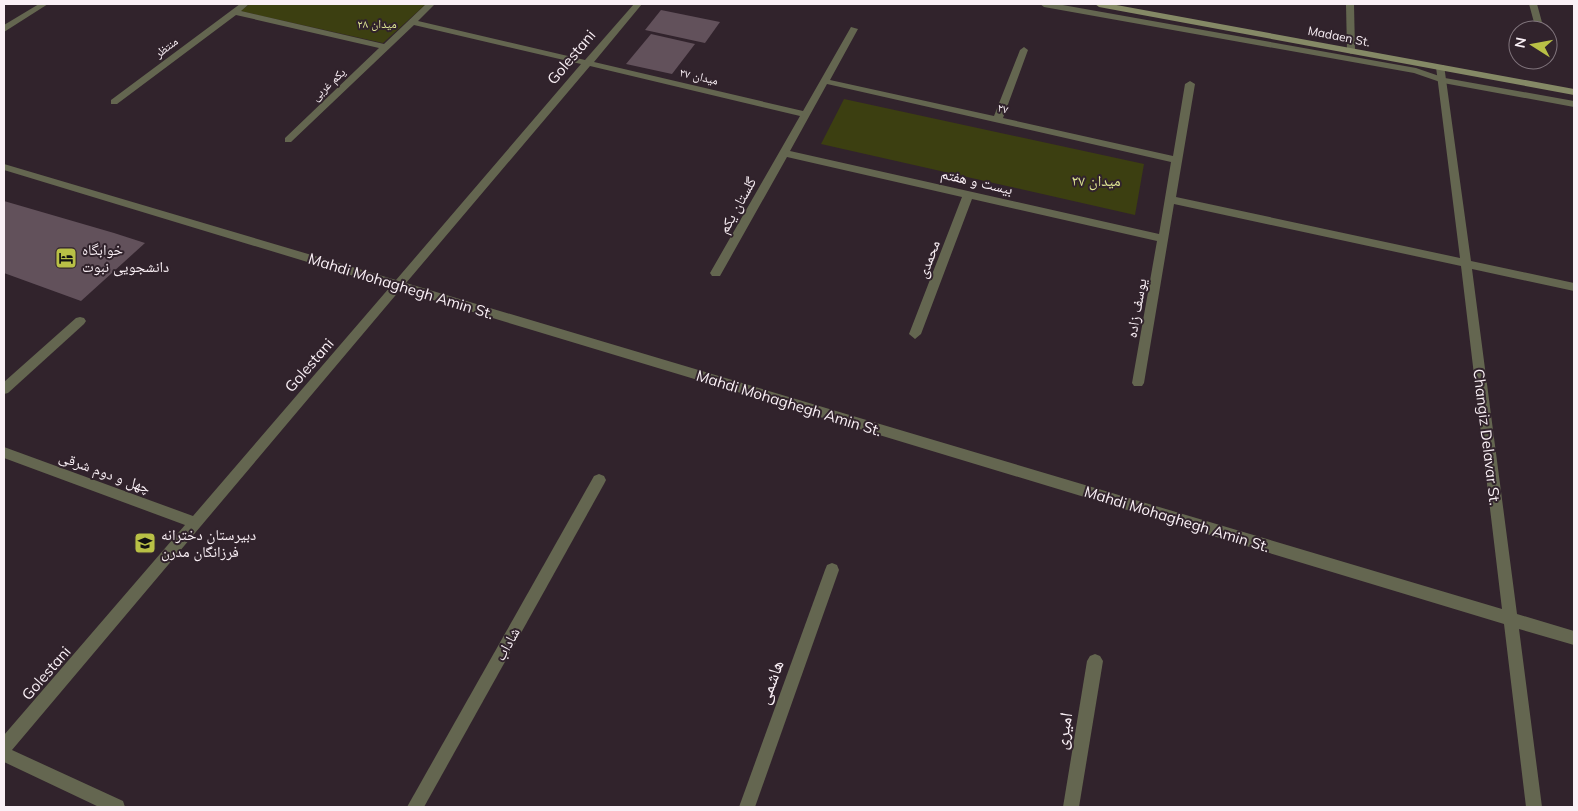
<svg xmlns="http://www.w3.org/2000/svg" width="1578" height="811" font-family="Mulish,'Noto Naskh Arabic',sans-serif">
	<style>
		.green { fill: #3c3f11 }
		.building { fill: #62515b }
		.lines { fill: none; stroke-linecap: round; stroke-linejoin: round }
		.lane { fill: #646650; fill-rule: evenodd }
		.street { fill: #646650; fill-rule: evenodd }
		.secondary { fill: #858966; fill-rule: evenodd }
		.labels { text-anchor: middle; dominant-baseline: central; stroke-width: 4; stroke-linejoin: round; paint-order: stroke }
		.far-park-label { font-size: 12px; fill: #dee593; stroke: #31232c }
		.far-street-label { font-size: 12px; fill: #faf0f6; stroke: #31232c }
		.street-label { font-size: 15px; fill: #faf0f6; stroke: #31232c }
		.park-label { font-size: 15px; fill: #dee593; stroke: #31232c }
		.poi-label { font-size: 15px; fill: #faf0f6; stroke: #31232c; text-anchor: start }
		.near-street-label { font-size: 18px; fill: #faf0f6; stroke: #31232c }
	</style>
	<rect width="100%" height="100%" fill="#31232c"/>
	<g class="green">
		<path d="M250 4H426L383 43 240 11Z"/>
		<path d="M844 99 1144 164 1135 215 821 144Z"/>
	</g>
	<g class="building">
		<path d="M661 10 720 22 705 43 645 30Z"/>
		<path d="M651 34 695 44 672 74 626 64Z"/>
		<path d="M4 201 114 233 145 243 81 301 4 273Z"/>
	</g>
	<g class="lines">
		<path class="lane" d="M1040 4H1057L1416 68 1445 78 1574 101V107L1443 83 1414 73 1044 7Z"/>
		<g class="street">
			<path d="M39 4H48L4 32V25Z"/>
			<path d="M240 4H249L241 11 384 44 426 4H435L418 21 585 60 634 4H642L594 62 803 111 851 27 858 29 830 80 994 116 1020 50 1024 47 1028 50 1003 118 1173 156 1185 84 1190 81 1195 84 1176 197 1460 258 1436 67 1444 65 1471 261 1574 283V291L1472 269 1517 614 1574 631V645L1519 629 1542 807H1526L1504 624 400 290 12 750 123 801 125 807H99L4 762V735L185 525 4 458V447L193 516 390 287 4 170V164L396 280 581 64 414 25 291 142H285V138L379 48 236 15 117 104H111V100ZM590 66 800 116 710 273 712 276H720L787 157 962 197 909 334 915 339 921 334 972 199 1157 241 1132 383 1134 386H1142L1144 383 1174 204 1461 266 1502 609 406 283ZM827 84 1171 162 1159 234 790 151Z"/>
			<path d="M1346 4H1354L1355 51 1351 54 1347 51Z"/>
			<path d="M1529 4H1537L1543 26 1542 28 1535 26Z"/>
			<path d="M80 317 84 318 86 321 84 324 8 393 4 394V382L76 318Z"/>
			<path d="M599 474 604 476 606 480 604 484 424 807H407L594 476Z"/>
			<path d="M832 563 837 565 839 570 755 807H739L825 570 827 565Z"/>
			<path d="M1095 654 1100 656 1103 661 1079 807H1063L1087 661 1090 656Z"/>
		</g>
		<path class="secondary" d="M1095 4H1111L1574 89V95L1099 7Z"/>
	</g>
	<defs>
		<g id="hotel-square" transform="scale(1.125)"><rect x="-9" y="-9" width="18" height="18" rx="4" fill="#b9c046" stroke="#31232c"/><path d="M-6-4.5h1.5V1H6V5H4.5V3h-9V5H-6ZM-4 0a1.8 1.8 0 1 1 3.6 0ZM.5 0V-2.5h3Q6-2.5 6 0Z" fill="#111"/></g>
		<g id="school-square" transform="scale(1.125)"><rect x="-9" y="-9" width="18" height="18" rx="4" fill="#b9c046" stroke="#31232c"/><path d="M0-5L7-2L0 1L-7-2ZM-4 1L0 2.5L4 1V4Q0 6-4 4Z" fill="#111"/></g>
	</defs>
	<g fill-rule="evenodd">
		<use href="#hotel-square" x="66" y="258"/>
		<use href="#school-square" x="145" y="543"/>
	</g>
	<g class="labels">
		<g class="far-park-label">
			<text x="377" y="23">میدان ۲۸</text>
		</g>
		<g class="far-street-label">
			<text transform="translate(1339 36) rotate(11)">Madaen St.</text>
			<text transform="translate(166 47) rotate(-37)">منتظر</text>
			<text transform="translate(699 76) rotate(13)">میدان ۲۷</text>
			<text transform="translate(328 84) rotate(-43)">یکم غربی</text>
			<text transform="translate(1003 108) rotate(13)">۲۷</text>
		</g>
		<g class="street-label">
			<text transform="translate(571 57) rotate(-50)">Golestani</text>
			<text transform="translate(977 181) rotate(13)">بیست و هفتم</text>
			<text transform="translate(737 205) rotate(-61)">گلستان یکم</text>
			<text transform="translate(928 259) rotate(-69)">محمدی</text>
			<text transform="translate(401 286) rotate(17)">Mahdi Mohaghegh Amin St.</text>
			<text transform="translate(1136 308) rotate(-80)">یوسف زاده</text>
			<text transform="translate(309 365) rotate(-49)">Golestani</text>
			<text transform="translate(789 403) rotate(17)">Mahdi Mohaghegh Amin St.</text>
			<text transform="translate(1487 437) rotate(83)">Changiz Delavar St.</text>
			<text transform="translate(105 472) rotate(20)">چهل و دوم شرقی</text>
			<text transform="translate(1177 519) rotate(17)">Mahdi Mohaghegh Amin St.</text>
			<text transform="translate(507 644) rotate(-61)">شاداب</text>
			<text transform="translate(46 673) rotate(-49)">Golestani</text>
		</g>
		<g class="park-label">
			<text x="1096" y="180">میدان ۲۷</text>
		</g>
		<g class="poi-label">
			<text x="82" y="249">خوابگاه<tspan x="82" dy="17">دانشجویی نبوت</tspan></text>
			<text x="161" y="534">دبیرستان دخترانه<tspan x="161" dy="17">فرزانگان مدرن</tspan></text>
		</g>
		<g class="near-street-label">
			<text transform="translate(770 682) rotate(-70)">هاشمی</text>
			<text transform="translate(1063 731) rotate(-81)">امیری</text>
		</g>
	</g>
	<rect width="1578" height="811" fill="none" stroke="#faf0f6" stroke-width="10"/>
	<g transform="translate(1533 45) rotate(281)"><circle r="24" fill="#31232c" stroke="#81757d"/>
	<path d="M0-4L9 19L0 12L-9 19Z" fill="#b9c046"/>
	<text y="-8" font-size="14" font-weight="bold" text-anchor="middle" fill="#faf0f6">N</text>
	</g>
</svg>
